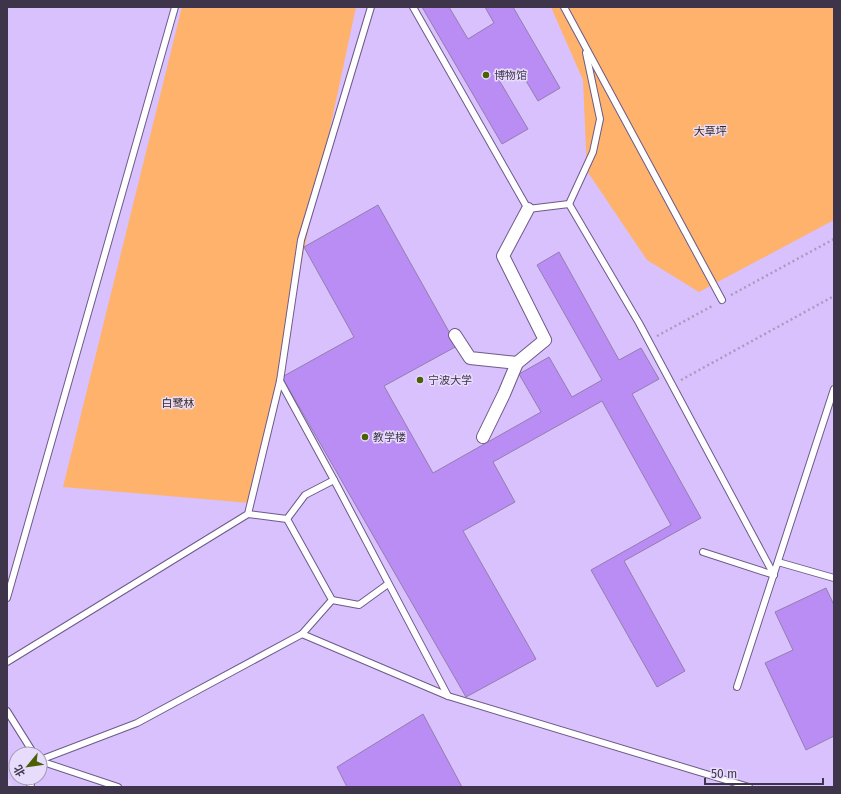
<svg xmlns="http://www.w3.org/2000/svg" width="841" height="794" font-family="'Fira Sans','Noto Sans SC',sans-serif">
	<style>
		.built { fill: #d9c1fd; fill-rule: evenodd }
		.green { fill: #feb26b }
		.building { fill: #ba8df4; stroke: #927eaf }
		.lines { fill: none; stroke-linecap: round; stroke-linejoin: round }
		.lane-casing { stroke: #6d5a89; stroke-width: 8 }
		.street-casing { stroke: #6d5a89; stroke-width: 14 }
		.path { stroke: #a99bbf; stroke-width: 2.5; stroke-dasharray: 2 3; stroke-linecap: butt }
		.lane { stroke: #fff; stroke-width: 6 }
		.street { stroke: #fff; stroke-width: 12 }
		.poi-dot { fill: #4b5f05; stroke: #e8dcfc; stroke-width: 1.5 }
		.labels { text-anchor: middle; dominant-baseline: central; stroke-width: 3; stroke-linejoin: round; paint-order: stroke }
		.poi-label { font-size: 11px; fill: #3e354a; stroke: #e8dcfc; text-anchor: start }
		.park-label { font-size: 11px; fill: #392819; stroke: #e8dcfc }
	</style>
	<rect width="100%" height="100%" fill="#ddccf7"/>
	<path class="built" d="M7 7H834V787H14L7 776ZM16 754H40V778H16Z"/>
	<g class="green">
		<path d="M182 7H356L250 503 63 487Z"/>
		<path d="M551 7H834V220L699 292 647 260 587 171 583 80Z"/>
	</g>
	<g class="building">
		<path d="M422 7H449L468 39 494 23 485 7H513L560 88 538 101 519 69 499 80 528 129 502 144Z"/>
		<path d="M378 205 457 346 384 386 433 473 541 412 519 374 549 357 572 397 602 380 537 265 559 252 619 360 641 348 659 379 632 394 701 518 624 561 685 671 657 687 591 570 671 525 602 401 493 462 515 502 463 531 536 659 466 697 282 377 354 337 304 247Z"/>
		<path d="M826 588 834 605V736L806 750 765 663 793 650 775 612Z"/>
		<path d="M423 714 462 787H347L337 767Z"/>
	</g>
	<g class="lines">
		<g class="lane-casing">
			<g id="lane">
				<path d="M413 7 528 209 569 204"/>
				<path d="M564 7 722 300"/>
				<path d="M569 204 639 323 774 575"/>
				<path d="M569 204 593 152 600 119 586 53"/>
				<path d="M280 381 334 480 448 696"/>
				<path d="M248 514 287 519 332 600 302 634"/>
				<path d="M287 519 305 495 334 480"/>
				<path d="M703 552 774 575"/>
				<path d="M778 562 834 578"/>
				<path d="M7 598 175 7"/>
				<path d="M332 600 359 605 388 584"/>
				<path d="M7 662 248 514 280 381 301 240 371 7"/>
				<path d="M737 687 834 389"/>
				<path d="M7 711 34 754"/>
				<path d="M40 760 137 723 302 634 448 696 749 787"/>
				<path d="M40 761 118 787"/>
				<path d="M30 787 33 778"/>
			</g>
		</g>
		<g class="street-casing">
			<g id="street">
				<path d="M455 335 470 358 517 363"/>
				<path d="M483 437 504 394 517 363 545 340 503 256 528 209"/>
			</g>
		</g>
		<g class="path">
			<path d="M731 295 834 239"/>
			<path d="M657 336 714 305"/>
			<path d="M681 380 834 296"/>
		</g>
		<use href="#lane" class="lane"/>
		<use href="#street" class="street"/>
	</g>
	<g class="poi-dot">
		<circle cx="486" cy="75" r="4"/>
		<circle cx="420" cy="380" r="4"/>
		<circle cx="365" cy="437" r="4"/>
	</g>
	<g class="labels">
		<g class="poi-label">
			<text x="494" y="75">博物馆</text>
			<text x="428" y="380">宁波大学</text>
			<text x="373" y="437">教学楼</text>
		</g>
		<g class="park-label">
			<text x="710" y="131">大草坪</text>
			<text x="178" y="403">白鹭林</text>
		</g>
	</g>
	<rect width="841" height="794" fill="none" stroke="#3e354a" stroke-width="16"/>
	<g transform="translate(28 766) rotate(241)"><circle r="19" fill="#e8dcfc" stroke="#a499b5"/>
	<path d="M0-3L7 15L0 10L-7 15Z" fill="#4b5f05"/>
	<text y="-6" font-size="11" font-weight="bold" text-anchor="middle" fill="#3e354a">北</text>
	</g>
	<path d="M705 778v6h118v-6" fill="none" stroke="#3e354a" stroke-width="2"/>
	<text x="711" y="778" font-size="12" fill="#3e354a" stroke="#e8dcfc" stroke-width="3" paint-order="stroke">50 m</text>
</svg>
